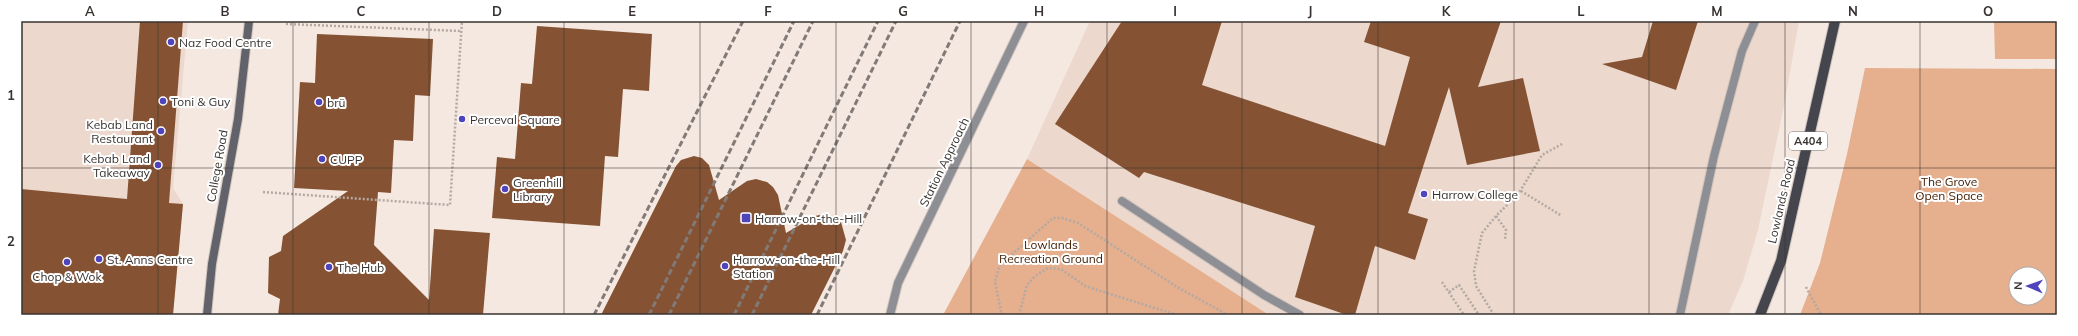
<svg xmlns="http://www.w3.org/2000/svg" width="2078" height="336" font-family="Mulish,sans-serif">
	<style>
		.built { fill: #ecd8cd }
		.green { fill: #e6af8d; fill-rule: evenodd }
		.building { fill: #855333 }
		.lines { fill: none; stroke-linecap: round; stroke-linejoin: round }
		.service-casing { stroke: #cfc4be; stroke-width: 10 }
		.minor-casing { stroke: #cfc4be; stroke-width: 10 }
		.secondary-casing { stroke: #cfc4be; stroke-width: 10 }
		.primary-casing { stroke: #cfc4be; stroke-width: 12 }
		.path { stroke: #b3a9a4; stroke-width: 2.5; stroke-dasharray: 2 2; stroke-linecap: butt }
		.service { stroke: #8e8f94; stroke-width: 8 }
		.minor { stroke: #8e8f94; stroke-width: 8 }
		.secondary { stroke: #62636a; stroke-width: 8 }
		.primary { stroke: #44454d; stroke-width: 10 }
		.rail { stroke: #827a76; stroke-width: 3; stroke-dasharray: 6 3; stroke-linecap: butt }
		.grid { fill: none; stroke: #383331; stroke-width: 1; stroke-opacity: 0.55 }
		.poi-dot { fill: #4f44bb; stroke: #fff; stroke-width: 1.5 }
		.labels { text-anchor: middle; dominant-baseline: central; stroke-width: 4; stroke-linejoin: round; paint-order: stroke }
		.shield { fill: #fff; stroke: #74706f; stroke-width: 1 }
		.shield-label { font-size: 11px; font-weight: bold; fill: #383331 }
		.poi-label { font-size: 12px; fill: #383331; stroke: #fff; text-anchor: start }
		.street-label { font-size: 12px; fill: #383331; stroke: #fff }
		.park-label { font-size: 12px; fill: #472308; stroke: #fff }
		.neatline { fill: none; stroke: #383331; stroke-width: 1.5 }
		.grid-label { font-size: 13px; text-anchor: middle; font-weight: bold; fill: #383331 }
	</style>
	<rect width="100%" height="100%" fill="#f5e8e1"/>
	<g class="built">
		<path d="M21 21H188L173 188 183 204 173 315H21Z"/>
		<path d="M1090 21H1799L1784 106 1758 230 1743 281 1728 315H1269L1027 159Z"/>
	</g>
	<g class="green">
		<path d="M1994 21H2057V59H1995Z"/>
		<path d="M1865 68 2057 69V315H1800L1820 263 1847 154ZM2016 274H2040V298H2016Z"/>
		<path d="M1027 159 1269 315H943Z"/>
	</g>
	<g class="building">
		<path d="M140 21H183L169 203 183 204 173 315H21V189L127 199Z"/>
		<path d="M1122 21H1222L1202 85 1385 146 1410 57 1364 42 1371 21H1501L1478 87 1523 78 1540 151 1467 165 1449 87 1408 213 1428 219 1415 260 1375 246 1355 315H1347L1295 297 1315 226 1144 172 1139 178 1055 124Z"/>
		<path d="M1653 21H1698L1676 90 1602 64 1642 57Z"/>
		<path d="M537 26 652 34 649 91 623 89 618 157 605 156 600 226 492 218 497 157 515 159 521 83 532 84Z"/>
		<path d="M317 34 433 39 430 96 415 95 413 141 394 140 391 193 378 192 374 245 429 300 434 229 490 233 483 315H278L280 299 268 293 269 257 281 251 283 236 348 191 294 188 300 82 315 83Z"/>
		<path d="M694 156 702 158 709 165 719 200 747 181 756 179 767 182 773 187 778 195 786 233 815 216 824 214 833 216 841 222 846 240 843 251 811 315H601L676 166 681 160Z"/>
	</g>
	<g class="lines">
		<g class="service-casing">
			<g id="service">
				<path d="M1122 201 1264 295 1300 315"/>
				<path d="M1680 315 1714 156 1742 51 1755 21"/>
			</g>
		</g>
		<g class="minor-casing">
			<path id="minor" d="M890 315 898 283 1024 21"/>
		</g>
		<g class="secondary-casing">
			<path id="secondary" d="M207 315 212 264 238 119 249 21"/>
		</g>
		<g class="primary-casing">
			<path id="primary" d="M1760 315 1781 261 1835 21"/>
		</g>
		<g class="path">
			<path d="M286 24 461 31"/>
			<path d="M1521 191 1562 216"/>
			<path d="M263 192 450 205 462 21"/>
			<path d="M1496 216 1506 230 1505 239"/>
			<path d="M1442 282 1464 315"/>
			<path d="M1806 287 1821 315"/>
			<path d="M1449 292 1459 285 1479 315"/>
			<path d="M1004 315 1001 312 995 281 1000 265 1053 218H1062L1078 223 1177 287 1228 315"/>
			<path d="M1019 315 1027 285 1035 276 1048 268 1061 269 1085 286 1177 315"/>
			<path d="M1494 315 1476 286 1474 271 1482 233 1496 216 1519 193 1542 155 1562 144"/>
		</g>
		<use href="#service" class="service"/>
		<use href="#minor" class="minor"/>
		<use href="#secondary" class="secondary"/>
		<use href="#primary" class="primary"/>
		<g class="rail">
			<path d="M594 315 743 21"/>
			<path d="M649 315 794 21"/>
			<path d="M669 315 813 21"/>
			<path d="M734 315 878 21"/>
			<path d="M752 315 896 21"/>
			<path d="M817 315 960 21"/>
		</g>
	</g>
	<path class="grid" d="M158 21V315M293 21V315M429 21V315M564 21V315M700 21V315M836 21V315M971 21V315M1107 21V315M1242 21V315M1378 21V315M1514 21V315M1649 21V315M1785 21V315M1920 21V315M21 168H2057"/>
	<g class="poi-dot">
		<circle cx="171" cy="42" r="4"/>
		<circle cx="163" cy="101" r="4"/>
		<circle cx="319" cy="102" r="4"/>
		<circle cx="462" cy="119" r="4"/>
		<circle cx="161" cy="131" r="4"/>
		<circle cx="322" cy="159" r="4"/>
		<circle cx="158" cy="165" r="4"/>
		<circle cx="505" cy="189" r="4"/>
		<circle cx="1424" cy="194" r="4"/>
		<rect x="741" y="213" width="10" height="10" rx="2"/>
		<circle cx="99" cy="259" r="4"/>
		<circle cx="67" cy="262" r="4"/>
		<circle cx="725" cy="266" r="4"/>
		<circle cx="329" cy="267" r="4"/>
	</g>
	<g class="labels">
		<rect class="shield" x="1789" y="132" width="38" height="18" rx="3"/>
		<g class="shield-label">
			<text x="1808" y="141">A404</text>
		</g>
		<g class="poi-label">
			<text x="179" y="42">Naz Food Centre</text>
			<text x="171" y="101">Toni &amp; Guy</text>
			<text x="327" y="102">brü</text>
			<text x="470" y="119">Perceval Square</text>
			<text x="153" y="124" text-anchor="end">Kebab Land<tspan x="153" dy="14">Restaurant</tspan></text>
			<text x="150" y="158" text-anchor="end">Kebab Land<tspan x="150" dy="14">Takeaway</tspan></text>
			<text x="330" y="159">CUPP</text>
			<text x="513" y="182">Greenhill<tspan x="513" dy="14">Library</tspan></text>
			<text x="1432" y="194">Harrow College</text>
			<text x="755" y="218">Harrow-on-the-Hill</text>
			<text x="107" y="259">St. Anns Centre</text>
			<text x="733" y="259">Harrow-on-the-Hill<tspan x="733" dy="14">Station</tspan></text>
			<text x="337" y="267">The Hub</text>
			<text x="67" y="276" text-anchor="middle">Chop &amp; Wok</text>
		</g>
		<g class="street-label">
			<text transform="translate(944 162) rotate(-64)">Station Approach</text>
			<text transform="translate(217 166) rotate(-80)">College Road</text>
			<text transform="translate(1781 201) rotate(-77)">Lowlands Road</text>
		</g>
		<g class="park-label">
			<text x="1949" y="181">The Grove<tspan x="1949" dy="14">Open Space</tspan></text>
			<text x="1051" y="244">Lowlands<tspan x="1051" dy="14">Recreation Ground</tspan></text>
		</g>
	</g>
	<rect width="2078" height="336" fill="none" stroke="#ffffff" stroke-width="44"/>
	<g transform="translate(2028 286) rotate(272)"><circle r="19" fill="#ffffff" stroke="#afadad"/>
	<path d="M0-3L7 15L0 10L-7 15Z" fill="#4f44bb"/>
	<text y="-6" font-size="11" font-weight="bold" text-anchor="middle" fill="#383331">N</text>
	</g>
	<rect x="22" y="22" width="2034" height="292" class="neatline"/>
	<g class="grid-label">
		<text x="90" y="16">A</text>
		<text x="225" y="16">B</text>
		<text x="361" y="16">C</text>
		<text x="497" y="16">D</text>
		<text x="632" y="16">E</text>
		<text x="768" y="16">F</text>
		<text x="903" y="16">G</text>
		<text x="1039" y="16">H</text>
		<text x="1175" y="16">I</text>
		<text x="1310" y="16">J</text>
		<text x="1446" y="16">K</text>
		<text x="1581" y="16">L</text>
		<text x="1717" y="16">M</text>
		<text x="1853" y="16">N</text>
		<text x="1988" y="16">O</text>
		<text x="11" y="100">1</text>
		<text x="11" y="246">2</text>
	</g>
</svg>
